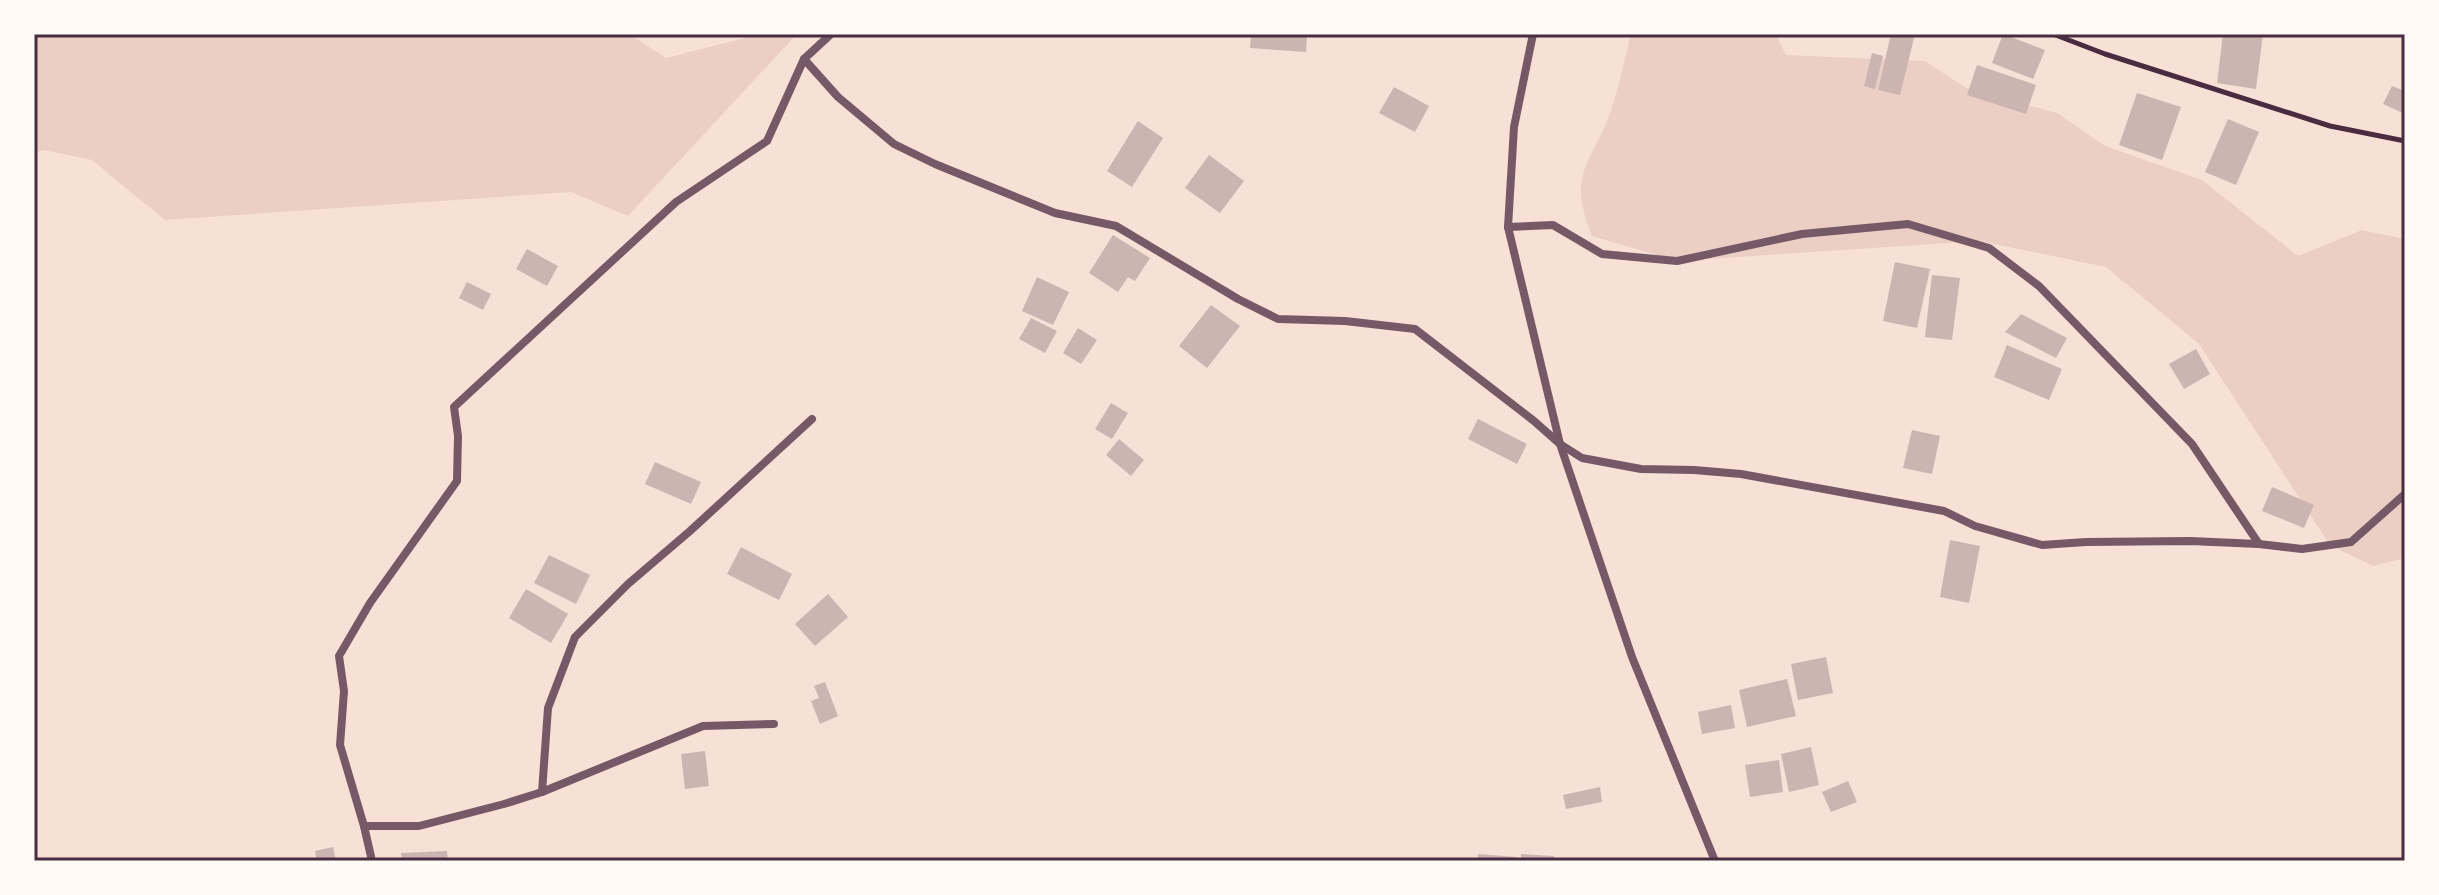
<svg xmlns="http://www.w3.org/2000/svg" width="2439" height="895" font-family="'Titillium Web',sans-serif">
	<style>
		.green { fill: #ebcfc5 }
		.building { fill: #ccb4b1 }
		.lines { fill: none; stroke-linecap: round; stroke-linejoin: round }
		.path { stroke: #4a2c40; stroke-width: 5 }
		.minor { stroke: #755966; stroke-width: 8 }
		.neatline { fill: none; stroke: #4a2c40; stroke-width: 3 }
	</style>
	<rect width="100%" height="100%" fill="#f7e1d7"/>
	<g class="green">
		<path d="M34 34H629L666 58 760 34H797L628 216 571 192 165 220 92 160 43 150 34 153Z"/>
		<path d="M1631 34H1776L1786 55 1925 61 1966 88 2057 113 2105 146 2202 180 2298 256 2362 230 2405 239V558L2373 566 2330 545 2199 344 2106 267 1979 241 1677 261 1592 236C1565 169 1594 164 1612 107 1620 83 1625 58 1631 34Z"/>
	</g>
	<g class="building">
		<path d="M1251 34H1307L1306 52 1250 48Z"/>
		<path d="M1891 34H1915L1900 95 1878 90Z"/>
		<path d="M2003 34 2045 50 2033 79 1992 63Z"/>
		<path d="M2223 34H2263L2256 89 2217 83Z"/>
		<path d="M1872 53 1883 56 1875 89 1864 86Z"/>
		<path d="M1977 65 2036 85 2026 114 1967 95Z"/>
		<path d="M2392 86 2405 91V114L2383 104Z"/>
		<path d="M1394 87 1429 106 1415 132 1379 113Z"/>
		<path d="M2137 93 2181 107 2162 160 2119 145Z"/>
		<path d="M2228 119 2259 132 2236 185 2205 172Z"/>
		<path d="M1138 121 1163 138 1132 187 1107 171Z"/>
		<path d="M1209 155 1244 181 1220 213 1185 188Z"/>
		<path d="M1113 235 1150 258 1135 281 1128 277 1118 292 1089 273Z"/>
		<path d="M527 249 558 266 547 286 516 269Z"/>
		<path d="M1895 262 1930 269 1917 328 1883 321Z"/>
		<path d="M1932 275 1960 278 1952 340 1925 337Z"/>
		<path d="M1037 277 1069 292 1053 325 1022 311Z"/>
		<path d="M467 282 491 294 483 310 459 298Z"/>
		<path d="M1211 305 1240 326 1207 368 1179 346Z"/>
		<path d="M2021 314 2067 338 2056 358 2005 332Z"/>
		<path d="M1031 318 1057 331 1045 353 1019 339Z"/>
		<path d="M1078 328 1097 340 1081 364 1063 353Z"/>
		<path d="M2007 345 2062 369 2049 400 1994 377Z"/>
		<path d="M2196 349 2210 374 2184 389 2169 364Z"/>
		<path d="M1111 403 1128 413 1112 439 1095 429Z"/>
		<path d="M1478 419 1527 444 1517 464 1468 439Z"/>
		<path d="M1912 430 1940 436 1932 474 1903 468Z"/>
		<path d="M1119 439 1144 460 1131 476 1106 455Z"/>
		<path d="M655 462 701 482 691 504 645 484Z"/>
		<path d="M2272 487 2314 505 2304 528 2262 511Z"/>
		<path d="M1950 540 1980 546 1969 603 1940 597Z"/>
		<path d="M741 547 792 574 779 600 727 574Z"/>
		<path d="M549 555 590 575 576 604 534 583Z"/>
		<path d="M526 589 568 614 551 643 509 618Z"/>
		<path d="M828 594 848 617 815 646 795 624Z"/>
		<path d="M1826 657 1833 693 1798 700 1791 664Z"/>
		<path d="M1787 679 1796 716 1747 727 1739 690Z"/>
		<path d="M825 682 838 716 820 724 811 701 819 698 814 686Z"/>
		<path d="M1731 705 1735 728 1702 734 1698 712Z"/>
		<path d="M1811 747 1819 785 1789 792 1781 754Z"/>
		<path d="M705 751 709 786 685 789 681 754Z"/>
		<path d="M1779 760 1783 792 1750 797 1745 765Z"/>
		<path d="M1848 781 1857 802 1831 812 1822 792Z"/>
		<path d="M1600 787 1602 802 1566 809 1563 795Z"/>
		<path d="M333 847 336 861H317L315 851Z"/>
		<path d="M447 851 448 861H402L401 853Z"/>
		<path d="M1478 854 1516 857V861H1478Z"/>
		<path d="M1521 854 1554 856V861H1521Z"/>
	</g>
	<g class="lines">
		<path class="path" d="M2053 34 2105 54 2330 126 2405 141"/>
		<g class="minor">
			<path d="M1533 34 1514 127 1508 227 1560 444 1632 657 1715 861"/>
			<path d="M804 59 838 97 894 144 935 164 1055 213 1116 226 1238 299 1278 319 1345 321 1415 329 1534 421 1560 444 1582 458 1641 469 1694 470 1741 474 1944 511 1975 526 2042 545 2086 542 2190 541 2259 544"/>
			<path d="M1508 227 1553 225 1602 254 1677 261 1802 234 1908 224 1989 248 2039 286 2192 444 2259 544 2302 549 2351 542 2405 494"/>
			<path d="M542 792 548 708 575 637 628 584 690 531 812 419"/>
			<path d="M364 826H419L504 804 542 792 703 726 774 724"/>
			<path d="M372 861 364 826 340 745 344 691 339 656 370 603 457 481 458 436 454 407 676 202 767 141 804 59 831 34"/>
		</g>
	</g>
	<rect width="2439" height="895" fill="none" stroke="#fffaf5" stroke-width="72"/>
	<rect x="36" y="36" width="2367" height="823" class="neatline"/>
</svg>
